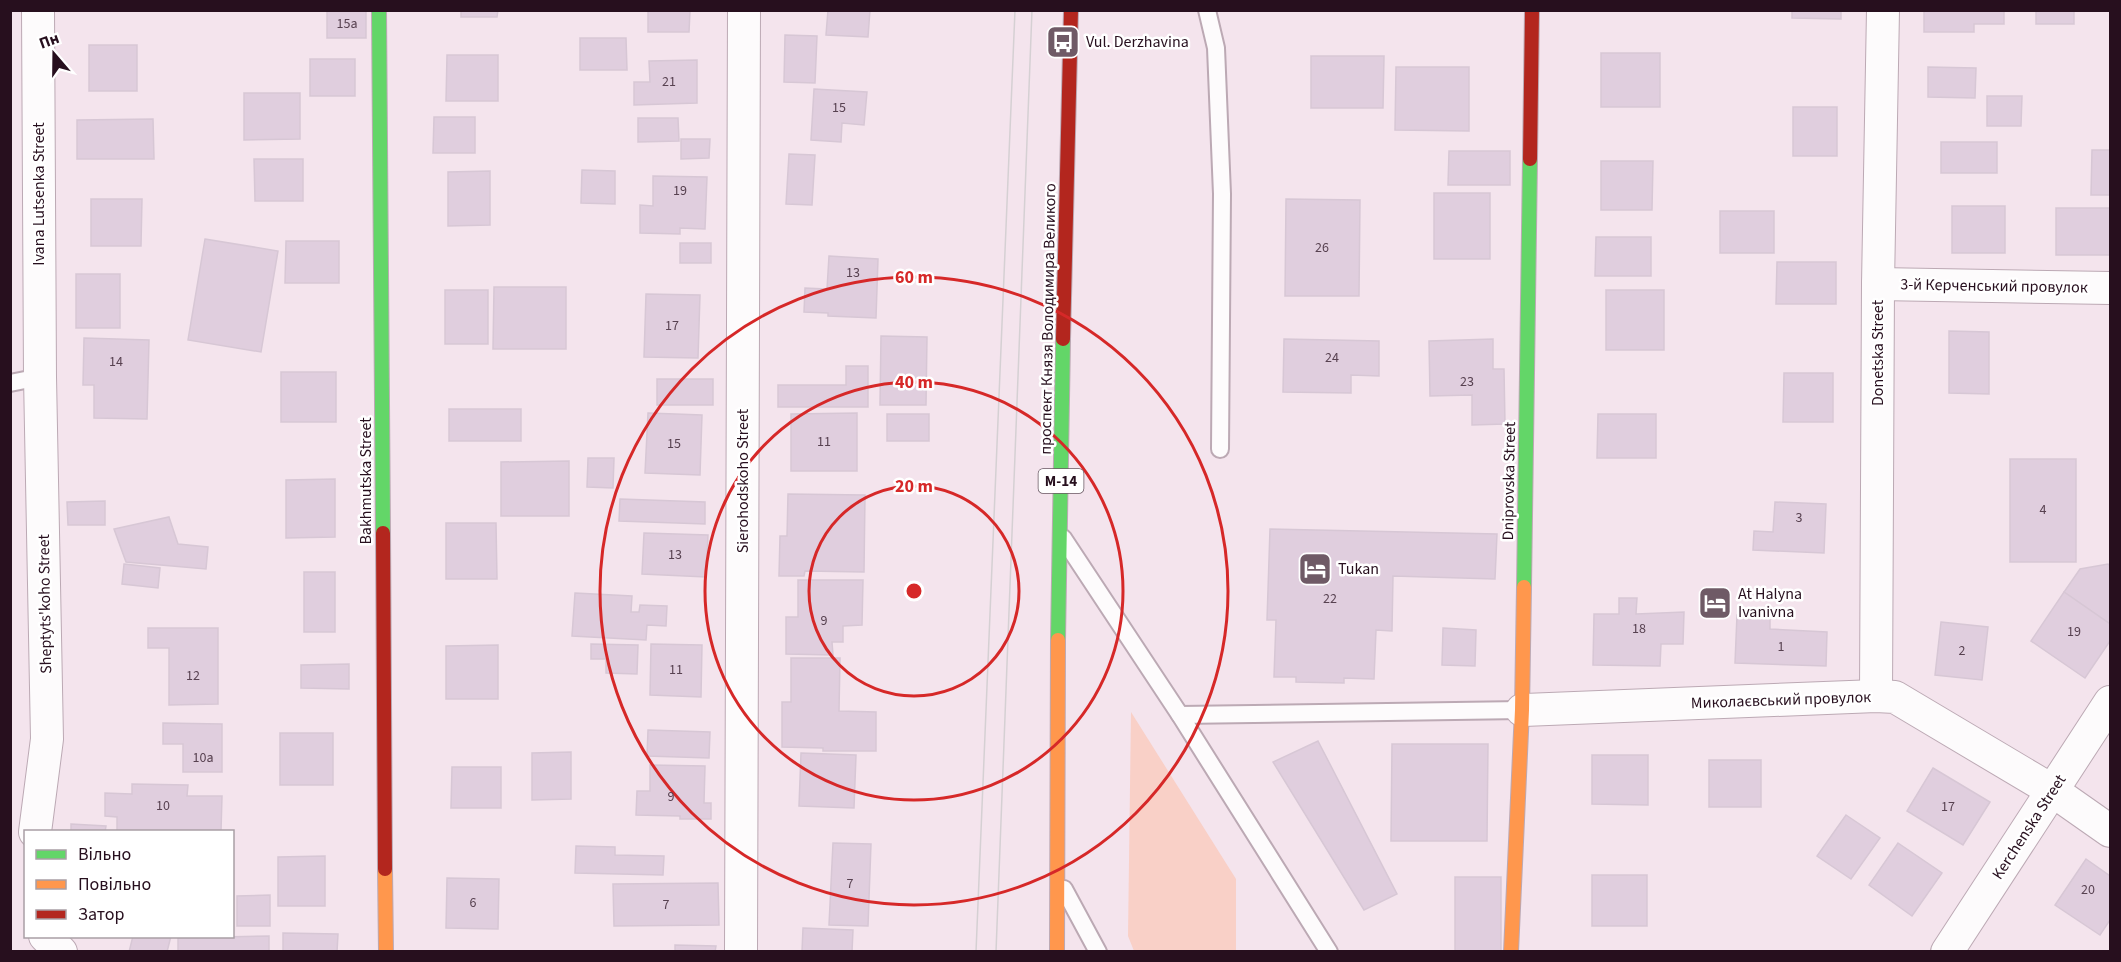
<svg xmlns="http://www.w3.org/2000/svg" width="2121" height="962" font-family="'Source Sans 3',sans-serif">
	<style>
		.green { fill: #f9d0c7 }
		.building { fill: #e0cede; stroke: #d7c7d5; stroke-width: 1.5 }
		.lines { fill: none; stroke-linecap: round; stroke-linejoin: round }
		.lane-casing { stroke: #bca9b4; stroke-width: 20 }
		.street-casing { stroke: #bca9b4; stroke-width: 34 }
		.fast-casing { stroke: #bca9b4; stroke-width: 16 }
		.slow-casing { stroke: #bca9b4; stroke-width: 16 }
		.jam-casing { stroke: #bca9b4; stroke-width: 16 }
		.lane { stroke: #fdfbfc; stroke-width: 16 }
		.street { stroke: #fdfbfc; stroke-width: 32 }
		.fast { stroke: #63d668; stroke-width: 14 }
		.slow { stroke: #ff974d; stroke-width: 14 }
		.jam { stroke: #b3261e; stroke-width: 14 }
		.tram { stroke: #d5d0d3; stroke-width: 1.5 }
		.ring { fill: none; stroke: #d62828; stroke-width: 3 }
		.labels { text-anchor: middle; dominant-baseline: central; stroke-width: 5; stroke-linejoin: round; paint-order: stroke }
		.number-label { font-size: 14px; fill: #574150 }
		.shield { fill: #fff; stroke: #685762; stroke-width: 1.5 }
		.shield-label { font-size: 15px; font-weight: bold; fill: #270f1e }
		.poi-label { font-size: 16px; fill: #270f1e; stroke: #fff; text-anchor: start }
		.street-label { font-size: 16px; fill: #270f1e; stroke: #fff }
		.centre { fill: #d62828; stroke: #fff; stroke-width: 3 }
		.ring-label { font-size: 18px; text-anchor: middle; font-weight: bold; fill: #d62828; stroke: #fff; stroke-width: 5; stroke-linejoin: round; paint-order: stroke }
	</style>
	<rect width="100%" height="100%" fill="#f4e4ed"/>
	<path class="green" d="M1131 712 1236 879V951H1134L1128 936Z"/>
	<g class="building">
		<rect x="327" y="10" width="39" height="28"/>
		<path d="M461 10H498L497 17H461Z"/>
		<path d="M828 10H870L868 37 826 35Z"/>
		<path d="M1792 10H1841V19L1792 18Z"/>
		<path d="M1924 10H2004V24H1974V32H1924Z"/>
		<rect x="2036" y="10" width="38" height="14"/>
		<path d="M648 11H690L689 32H648Z"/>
		<path d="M785 35 817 36 815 83 784 82Z"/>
		<path d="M580 38H626L627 70H580Z"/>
		<rect x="89" y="45" width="48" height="46"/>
		<rect x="1601" y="53" width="59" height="54"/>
		<path d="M447 55H498V101H446Z"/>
		<path d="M1311 56H1384L1383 108H1311Z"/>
		<rect x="310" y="59" width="45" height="37"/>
		<path d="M697 60V103L634 105V82H650L649 61Z"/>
		<path d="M1396 67H1469V131L1395 130Z"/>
		<path d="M1928 67 1976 68 1975 98 1928 97Z"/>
		<path d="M814 89 867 92 864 125 842 123 841 142 811 140Z"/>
		<path d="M244 93H300V139L244 140Z"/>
		<path d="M1987 96H2022L2021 126H1987Z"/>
		<rect x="1793" y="107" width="44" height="49"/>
		<path d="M434 117H475V153H433Z"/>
		<path d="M638 118H678L679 141 638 142Z"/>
		<path d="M153 119 154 159H77V120Z"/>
		<path d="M681 139H710L709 158 681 159Z"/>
		<rect x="1941" y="142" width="56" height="31"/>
		<path d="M2092 150H2110V195H2091Z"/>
		<path d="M1449 151H1510V185H1448Z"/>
		<path d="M789 154 815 155 812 205 786 204Z"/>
		<path d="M254 159H303V201H255Z"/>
		<path d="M1601 161H1653L1652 210H1601Z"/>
		<path d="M582 170 615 171V204L581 203Z"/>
		<path d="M490 171V225L448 226V172Z"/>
		<path d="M653 176 707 177 705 229 680 228V234L640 233V205L653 206Z"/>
		<rect x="1434" y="193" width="56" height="66"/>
		<path d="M91 199H142L141 246H91Z"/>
		<path d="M1286 199 1360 200 1359 296H1285Z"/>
		<rect x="1952" y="206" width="53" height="47"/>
		<rect x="2056" y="208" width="54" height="47"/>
		<rect x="1720" y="211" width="54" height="42"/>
		<path d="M1596 237H1651V276H1595Z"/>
		<path d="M205 239 278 251 261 352 188 340Z"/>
		<path d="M286 241H339V283H285Z"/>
		<rect x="680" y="243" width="31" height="20"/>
		<path d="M829 256 878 259 876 318 828 316V313L804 312 805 288 827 289Z"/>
		<path d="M1777 262H1836V304H1776Z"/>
		<rect x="76" y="274" width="44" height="54"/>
		<path d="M494 287H566V349H493Z"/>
		<rect x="445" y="290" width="43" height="54"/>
		<rect x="1606" y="290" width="58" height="60"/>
		<path d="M646 294 700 295 698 358 644 357Z"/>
		<path d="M1949 331 1989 332V394L1949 393Z"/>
		<path d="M881 336 927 337 926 405H880Z"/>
		<path d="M84 338 149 340 147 419 94 418V385H83Z"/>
		<path d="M1284 339 1379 341V376L1351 375V393L1283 392Z"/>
		<path d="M1493 339V369H1504L1505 424 1472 425V395L1430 396 1429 341Z"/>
		<path d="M846 366H868V407H778V385H846Z"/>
		<rect x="281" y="372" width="55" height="50"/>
		<path d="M1784 373H1833V422H1783Z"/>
		<rect x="657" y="379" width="56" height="26"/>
		<rect x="449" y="409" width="72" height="32"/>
		<path d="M648 413 702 415 700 475 645 473Z"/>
		<path d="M857 413V471H791V414Z"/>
		<rect x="887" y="414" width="42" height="27"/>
		<path d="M1598 414H1656V458H1597Z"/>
		<path d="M588 458H614L613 488 587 487Z"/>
		<rect x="2010" y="459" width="66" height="103"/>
		<path d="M569 461V516H501V462Z"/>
		<path d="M335 479V537L286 538V480Z"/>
		<path d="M788 494 865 495 864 572 805 571 804 576H779L780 536H787Z"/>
		<path d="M620 499 705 502V524L619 521Z"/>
		<path d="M105 501V525H68L67 502Z"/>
		<path d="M1775 502 1826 504 1824 553 1753 550 1754 531 1773 532Z"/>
		<path d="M169 517 178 544 208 547 206 569 126 562 114 529Z"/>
		<path d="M446 523H496L497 579H446Z"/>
		<path d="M1270 529 1497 534 1495 579 1393 576 1392 631 1376 630 1374 679 1344 678V683L1296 682V677H1274L1276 620H1267Z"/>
		<path d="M644 533 708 535 706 577 642 574Z"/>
		<path d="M124 564 160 568 158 588 122 584Z"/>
		<path d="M2108 564 2110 566V624L2064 592 2080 569Z"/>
		<rect x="304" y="572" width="31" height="60"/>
		<path d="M798 580H863L862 625 843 626V642H832L833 655 786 654V617H798Z"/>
		<path d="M2064 592 2110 624V641L2085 678 2031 641Z"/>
		<path d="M575 593 632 596 631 612H639L640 605 667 606 666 626 647 625 646 640 572 636Z"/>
		<path d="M1619 598H1637L1636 614 1684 612 1683 644H1661L1660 666 1593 665 1594 614H1619Z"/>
		<path d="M1737 615 1770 616V629L1827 632 1826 666 1735 663Z"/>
		<path d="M1941 622 1988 627 1982 680 1935 675Z"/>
		<path d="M148 628H218V704L169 705V648H148Z"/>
		<path d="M1443 628 1476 630 1475 666 1442 665Z"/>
		<path d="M591 644 638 645 637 674 606 673V659H591Z"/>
		<path d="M651 644 702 645 701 697 650 695Z"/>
		<path d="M498 645V699H446V646Z"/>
		<path d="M791 658H840L839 711 876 712V751H823V748L782 747V702H791Z"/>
		<path d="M349 664V689L301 688V665Z"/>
		<path d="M163 723 222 724V772H183V744H163Z"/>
		<path d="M648 730 710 732 709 758 647 756Z"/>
		<rect x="280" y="733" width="53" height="52"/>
		<path d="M1318 741 1397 894 1364 910 1273 762Z"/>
		<path d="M1392 744H1488L1487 841H1391Z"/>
		<path d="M571 752V799L532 800V753Z"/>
		<path d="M801 753 856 755 854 808 799 806Z"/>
		<path d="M1592 755H1648V805L1592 804Z"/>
		<rect x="1709" y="760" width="52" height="47"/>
		<path d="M650 765 705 766 704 803H711V819H680V816L636 815 637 791H650Z"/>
		<path d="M452 767H501V808H451Z"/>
		<path d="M1933 768 1990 802 1963 845 1907 811Z"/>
		<path d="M132 784 188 785 187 796H222L221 832H117V817L105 816V793L132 794Z"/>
		<path d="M1846 815 1880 838 1851 879 1817 856Z"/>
		<path d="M71 824 106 826 105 832H71Z"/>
		<path d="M833 843 871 844 868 926 829 925Z"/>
		<path d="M1898 843 1942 873 1912 916 1869 885Z"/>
		<path d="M576 846 615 847V855L664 856 663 875 575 873Z"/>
		<path d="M325 856V906H278V857Z"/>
		<path d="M2086 859 2110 876V920L2100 935 2055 905Z"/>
		<rect x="1592" y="875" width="55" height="51"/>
		<rect x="1455" y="877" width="46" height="75"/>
		<path d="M447 878 499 879 498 929 446 928Z"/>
		<path d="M718 883 719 925 614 926 613 884Z"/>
		<path d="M270 895V926H237V896Z"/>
		<path d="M803 928 853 930 852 952H802Z"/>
		<path d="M283 933 338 934 337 952H283Z"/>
		<path d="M133 936H171L167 952H129Z"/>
		<path d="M269 936V952H178V938Z"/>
		<path d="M675 945 716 946 715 952H675Z"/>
	</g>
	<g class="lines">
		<g class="lane-casing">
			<g id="lane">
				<path d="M1207 10 1216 48 1222 194 1220 449"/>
				<path d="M10 383 40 377"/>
				<path d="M1063 538 1180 715 1329 952"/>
				<path d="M1180 715 1522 710"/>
				<path d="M1064 889 1098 952"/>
			</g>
		</g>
		<g class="street-casing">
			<g id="street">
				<path d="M1878 284 2110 288"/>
				<path d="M1876 696 1878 284 1883 10"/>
				<path d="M1522 710 1876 696 1895 697 2053 791 2110 831"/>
				<path d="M35 832 47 739 40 377 38 10"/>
				<path d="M45 936 61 952"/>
				<path d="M741 952 744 10"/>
				<path d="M1947 952 2110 702"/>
			</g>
		</g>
		<g class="fast-casing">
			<g id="fast">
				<path d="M379 10 383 533"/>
				<path d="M1524 587 1530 159"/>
				<path d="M1058 640 1063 339"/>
			</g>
		</g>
		<g class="slow-casing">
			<g id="slow">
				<path d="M385 869 386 952"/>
				<path d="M1057 952 1058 640"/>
				<path d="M1511 952 1522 710 1524 587"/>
			</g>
		</g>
		<g class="jam-casing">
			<g id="jam">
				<path d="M1530 159 1532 10"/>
				<path d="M1063 339 1071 10"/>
				<path d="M383 533 385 869"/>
			</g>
		</g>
		<use href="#lane" class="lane"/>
		<use href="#street" class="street"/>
		<use href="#fast" class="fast"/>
		<use href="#slow" class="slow"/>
		<use href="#jam" class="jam"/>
		<g class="tram">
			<path d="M976 952 1015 10"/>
			<path d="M996 952 1032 10"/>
		</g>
	</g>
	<g class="ring">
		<circle cx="914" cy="591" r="105"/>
		<circle cx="914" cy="591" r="209"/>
		<circle cx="914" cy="591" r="314"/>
	</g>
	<defs>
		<g id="bus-square" transform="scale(1.725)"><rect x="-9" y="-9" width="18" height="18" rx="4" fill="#6f5a66" stroke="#fff"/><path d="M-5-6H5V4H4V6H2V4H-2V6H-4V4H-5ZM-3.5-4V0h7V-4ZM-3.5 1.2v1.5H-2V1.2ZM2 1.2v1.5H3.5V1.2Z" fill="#fff"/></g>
		<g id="hotel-square" transform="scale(1.725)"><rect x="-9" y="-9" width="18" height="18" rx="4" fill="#6f5a66" stroke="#fff"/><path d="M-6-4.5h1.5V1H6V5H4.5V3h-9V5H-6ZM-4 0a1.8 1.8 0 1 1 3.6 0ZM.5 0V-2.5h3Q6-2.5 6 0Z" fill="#fff"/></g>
	</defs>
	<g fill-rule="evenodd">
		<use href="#bus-square" x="1063" y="42"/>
		<use href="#hotel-square" x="1315" y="569"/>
		<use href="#hotel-square" x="1715" y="603"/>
	</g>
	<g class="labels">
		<g class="number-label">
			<text x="347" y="24">15а</text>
			<text x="669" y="82">21</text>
			<text x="839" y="108">15</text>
			<text x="680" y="191">19</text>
			<text x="1322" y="248">26</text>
			<text x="853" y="273">13</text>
			<text x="672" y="326">17</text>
			<text x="1332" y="358">24</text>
			<text x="116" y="362">14</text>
			<text x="1467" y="382">23</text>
			<text x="824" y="442">11</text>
			<text x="674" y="444">15</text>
			<text x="2043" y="510">4</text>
			<text x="1799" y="518">3</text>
			<text x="675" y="555">13</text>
			<text x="1330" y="599">22</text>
			<text x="824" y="621">9</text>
			<text x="1639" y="629">18</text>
			<text x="2074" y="632">19</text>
			<text x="1781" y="647">1</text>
			<text x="1962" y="651">2</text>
			<text x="676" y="670">11</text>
			<text x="193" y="676">12</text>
			<text x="203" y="758">10а</text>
			<text x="671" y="797">9</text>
			<text x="163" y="806">10</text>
			<text x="1948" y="807">17</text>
			<text x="850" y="884">7</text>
			<text x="2088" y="890">20</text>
			<text x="473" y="903">6</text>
			<text x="666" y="905">7</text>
		</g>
		<rect class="shield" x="1038.5" y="469" width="45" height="24" rx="4.5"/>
		<g class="shield-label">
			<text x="1061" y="481">М-14</text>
		</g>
		<g class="poi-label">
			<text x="1086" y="42">Vul. Derzhavina</text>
			<text x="1338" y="569">Tukan</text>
			<text x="1738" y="594">At Halyna<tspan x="1738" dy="18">Ivanivna</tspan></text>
		</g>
		<g class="street-label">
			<text transform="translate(39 194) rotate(-90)">Ivana Lutsenka Street</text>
			<text transform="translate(1994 286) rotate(1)">3-й Керченський провулок</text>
			<text transform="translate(1048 319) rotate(-89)">проспект Князя Володимира Великого</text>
			<text transform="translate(1878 353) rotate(-90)">Donetska Street</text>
			<text transform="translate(366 481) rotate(-90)">Bakhmutska Street</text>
			<text transform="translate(743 481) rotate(-90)">Sierohodskoho Street</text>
			<text transform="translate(1509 481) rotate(-89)">Dniprovska Street</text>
			<text transform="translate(45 604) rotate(-91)">Sheptyts'koho Street</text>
			<text transform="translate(1781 700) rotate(-2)">Миколаєвський провулок</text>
			<text transform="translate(2029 827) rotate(-57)">Kerchenska Street</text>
		</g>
	</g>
	<circle cx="914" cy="591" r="9" class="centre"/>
	<g class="ring-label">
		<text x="914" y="283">60 m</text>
		<text x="914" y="388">40 m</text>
		<text x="914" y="492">20 m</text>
	</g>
	<rect width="2121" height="962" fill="none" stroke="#270f1e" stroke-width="24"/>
	<rect x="24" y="830" width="210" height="108" fill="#ffffff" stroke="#a99fa5" stroke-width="1.5"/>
	<rect x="36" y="850" width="30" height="9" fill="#63d668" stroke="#a99fa5" stroke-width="1.5"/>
	<text x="78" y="860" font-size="18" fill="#270f1e">Вільно</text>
	<rect x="36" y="880" width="30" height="9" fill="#ff974d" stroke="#a99fa5" stroke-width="1.5"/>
	<text x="78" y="890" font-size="18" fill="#270f1e">Повільно</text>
	<rect x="36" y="910" width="30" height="9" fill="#b3261e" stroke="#a99fa5" stroke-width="1.5"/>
	<text x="78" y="920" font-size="18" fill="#270f1e">Затор</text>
	<g transform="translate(54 54) rotate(340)" stroke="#ffffff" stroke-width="4.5" paint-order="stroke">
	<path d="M0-4.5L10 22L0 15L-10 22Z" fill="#270f1e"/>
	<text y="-9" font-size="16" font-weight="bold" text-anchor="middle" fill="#270f1e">Пн</text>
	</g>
</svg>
